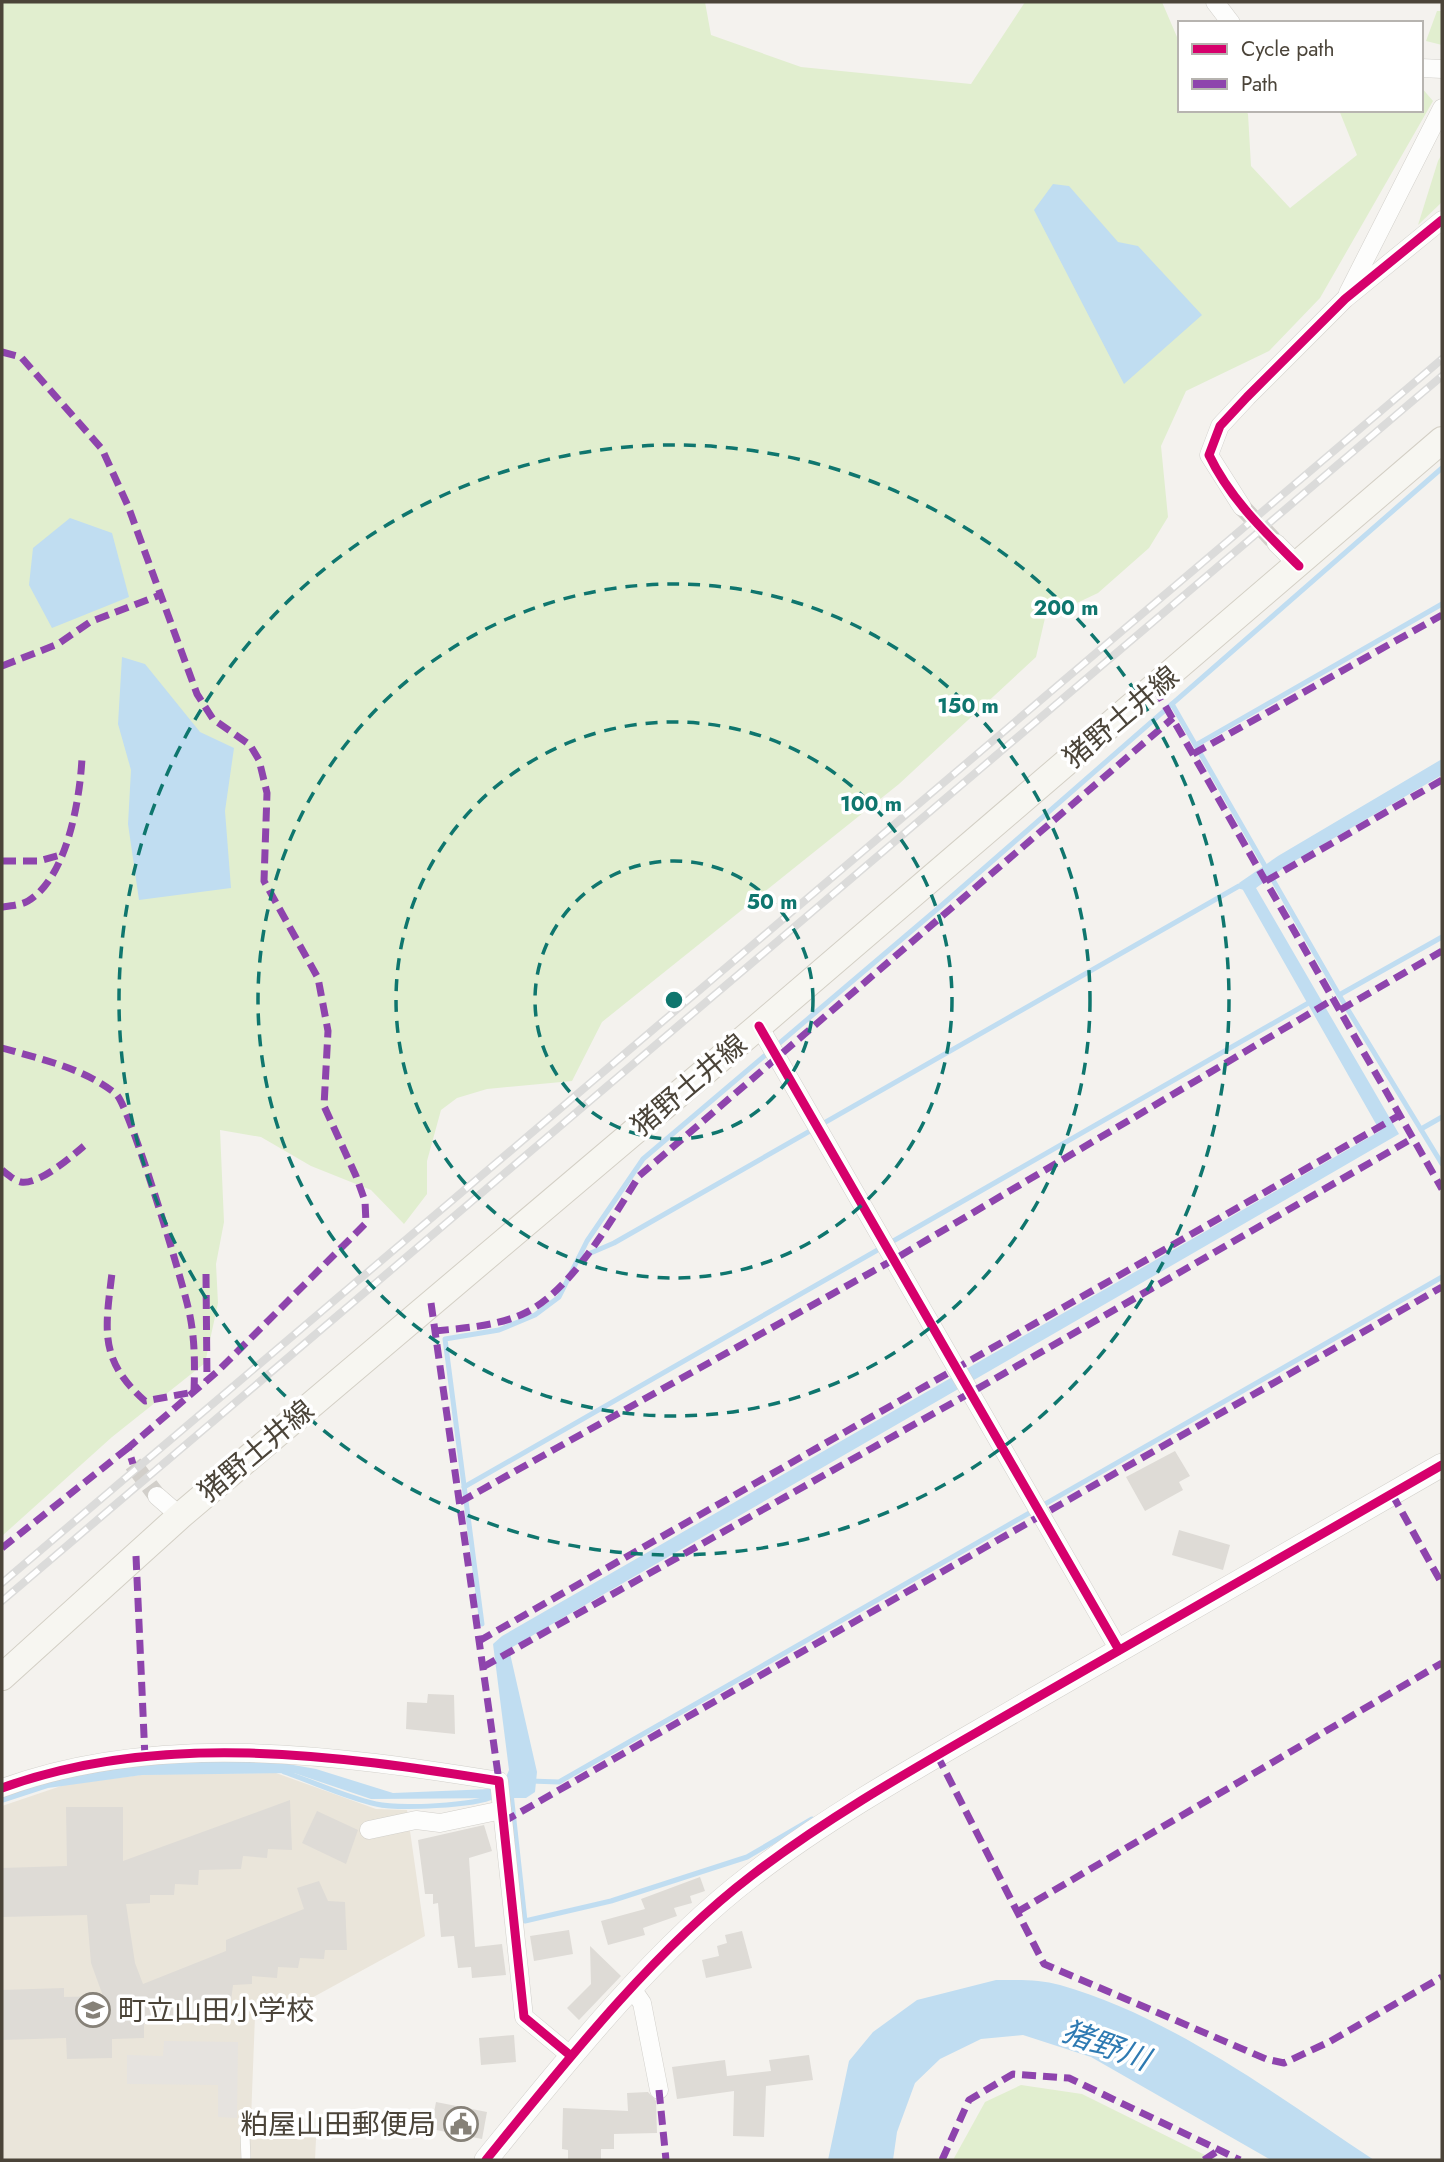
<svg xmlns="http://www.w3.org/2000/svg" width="1444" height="2162" font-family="Jost,'Noto Sans JP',sans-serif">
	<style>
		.education { fill: #eae5da }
		.green { fill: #e1eecf }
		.parking { fill: #e6e3df }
		.water { fill: #c0ddf1 }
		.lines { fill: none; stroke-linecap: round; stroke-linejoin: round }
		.stream { stroke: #c0ddf1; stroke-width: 5 }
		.building { fill: #dedbd6 }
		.minor-tunnel { stroke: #d2cfca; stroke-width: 18; stroke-dasharray: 18 9; stroke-linecap: butt }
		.service-casing { stroke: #d2d0cb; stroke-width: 10 }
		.minor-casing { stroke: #d2d0cb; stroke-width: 19 }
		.tertiary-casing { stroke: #d2d0cb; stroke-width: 24 }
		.secondary-casing { stroke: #d3cfc5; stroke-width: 28 }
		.service { stroke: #fdfdfc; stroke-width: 9 }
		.minor { stroke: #fdfdfc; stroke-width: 18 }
		.tertiary { stroke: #fdfdfc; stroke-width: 23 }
		.secondary { stroke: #f7f6f1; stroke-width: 26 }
		.rail-casing { stroke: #dbdbda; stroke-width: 8 }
		.rail { stroke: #fff; stroke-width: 5; stroke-dasharray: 16; stroke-linecap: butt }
		.quiet { stroke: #8e44ad; stroke-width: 7; stroke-dasharray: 14 7; stroke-linecap: butt }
		.cycleway-casing { stroke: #fff; stroke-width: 13 }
		.cycleway { stroke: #d6006c; stroke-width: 9 }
		.ring { fill: none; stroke: #0f766e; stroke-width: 3.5; stroke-dasharray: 12 9 }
		.labels { text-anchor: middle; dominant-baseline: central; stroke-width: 7; stroke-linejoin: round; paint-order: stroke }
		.street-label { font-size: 28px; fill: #4b4439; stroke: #fff }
		.poi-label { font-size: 28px; fill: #4b4439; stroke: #fff; text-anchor: start }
		.water-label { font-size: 30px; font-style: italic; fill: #2e7ab2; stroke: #fff }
		.centre { fill: #0f766e; stroke: #fff; stroke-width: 3.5 }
		.ring-label { font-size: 21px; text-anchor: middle; font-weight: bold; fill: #0f766e; stroke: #fff; stroke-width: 7; stroke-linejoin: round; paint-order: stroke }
	</style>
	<rect width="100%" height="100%" fill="#f4f2ee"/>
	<path class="education" d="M276 1773 376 1809 407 1810 425 1936 297 2006 255 2016 251 2119 317 2118 315 2160H2V1806L64 1785 148 1774Z"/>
	<g class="green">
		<path d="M2 2H705L711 35 801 67 971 84 1025 2H1162L1180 44V110H1245L1248 114 1251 166 1290 208 1357 155 1339 110H1421V87L1433 101 1320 298 1269 351 1186 391 1161 446 1168 517 1149 548 1098 593 1045 618 1036 657 899 784 602 1022 572 1081 487 1089 457 1098 441 1110 427 1161V1194L404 1224 371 1190 311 1166 261 1137 220 1130 224 1222 216 1264 218 1303 205 1363 112 1437 2 1536Z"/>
		<path d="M1437 11H1442V45L1426 41Z"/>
		<path d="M1442 154V202L1418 225 1438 161Z"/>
		<path d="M1021 2085 1082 2094 1215 2160H953L985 2102Z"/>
	</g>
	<path class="parking" d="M164 2041 238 2042 237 2118 218 2117V2085L127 2084V2055L163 2056Z"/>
	<g class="water">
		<path d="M1053 184 1069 186 1118 242 1138 246 1202 315 1124 384 1034 210Z"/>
		<path d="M70 518 112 533 129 597 52 628 29 585 33 548Z"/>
		<path d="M122 657 145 664 200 732 234 748 225 811 231 888 139 900 128 824 131 770 118 724Z"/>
		<path d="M1442 759V775L1286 866 1256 888 1399 1134 509 1649 537 1772 535 1792 526 1798 371 1799 294 1773 142 1775 48 1788 2 1803V1793L38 1780 118 1767 196 1759 271 1761 316 1769 393 1793 491 1789 504 1782 509 1770 493 1644 502 1636 1380 1131 1239 883 1278 856Z"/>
		<path d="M996 1980C1017 1980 1039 1979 1060 1985 1171 2016 1279 2097 1374 2160H1271L1091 2057 1023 2035 981 2039 940 2059 915 2083 897 2132 893 2160H828L849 2061 873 2032 917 2000Z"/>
	</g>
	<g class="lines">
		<g class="stream">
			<path d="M1172 704 1339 995 1442 1164"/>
			<path d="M1196 745 1442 604"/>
			<path d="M1339 995 1442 937"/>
			<path d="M1421 1129 1442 1117"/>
			<path d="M579 1258 614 1243 1239 886 1247 888"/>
			<path d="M464 1487 1312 1001"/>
			<path d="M482 1624 445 1339 499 1330 535 1315 559 1297 587 1241 643 1159 942 905 1442 468"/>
			<path d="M284 1772C314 1782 345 1797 376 1804 398 1809 475 1806 494 1796"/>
			<path d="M530 1781 559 1782 1442 1277"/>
			<path d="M511 1793 525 1921 611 1901 747 1857 812 1819"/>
		</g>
	</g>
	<g class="building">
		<path d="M1175 1451 1190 1476 1179 1482 1183 1490 1145 1511 1126 1477Z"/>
		<path d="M1179 1530 1230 1545 1223 1570 1172 1555Z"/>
		<path d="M428 1694 454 1695 455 1734 406 1729 407 1702 427 1703Z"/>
		<path d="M290 1800 292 1850 268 1849 267 1858 243 1856 241 1869 199 1870 198 1885 175 1884 174 1895H150V1903L126 1904 135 1963 143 1984 226 1951V1940L304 1909 297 1888 319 1881 328 1901 345 1902 347 1950H325L324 1959 300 1958 298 1968 278 1967 277 1978 252 1976V1984L233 1985 230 2009 207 2007 208 2015 184 2016V2024H144V2038L112 2039V2058L67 2059 66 2038 2 2040V1990L64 1988V1997L103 1996 91 1963 87 1915 2 1917V1868L67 1866 66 1807H123V1861Z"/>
		<path d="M317 1811 358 1830 346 1864 302 1843Z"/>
		<path d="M484 1825 492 1851 469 1858 475 1947 502 1944 506 1975 472 1978 471 1967 458 1968 454 1936 441 1937 438 1903 433 1904V1894H425L418 1840Z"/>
		<path d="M700 1877 705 1891 690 1896 692 1903 674 1908 677 1916 643 1928 645 1935 608 1945 601 1921 645 1909 641 1899Z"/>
		<path d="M569 1930 573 1954 534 1961 530 1936Z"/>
		<path d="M742 1931 752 1968 706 1978 702 1960 719 1956 717 1946 727 1943 725 1935Z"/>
		<path d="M590 1946 621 1976 579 2020 567 2008 591 1984Z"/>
		<path d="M514 2035 516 2062 481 2065 479 2038Z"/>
		<path d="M809 2055 813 2080 766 2086 764 2137 733 2136 734 2091 677 2099 672 2067 725 2060 727 2076 771 2071 769 2060Z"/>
		<path d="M648 2092 656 2101 657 2133 614 2134V2149H601V2160H568V2150L562 2149 563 2108 628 2111 627 2093Z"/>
		<path d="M436 2102 487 2112 482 2139 431 2129Z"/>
	</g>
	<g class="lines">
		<g class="minor-tunnel">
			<path d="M1242 507 1276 543"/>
			<path d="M133 1464 157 1496"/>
		</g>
		<g class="service-casing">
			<path id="service" d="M245 2134 246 2160"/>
		</g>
		<g class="minor-casing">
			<g id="minor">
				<path d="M1215 2 1231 23"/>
				<path d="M1421 68 1442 69"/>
				<path d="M1348 293 1442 108"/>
				<path d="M1242 507 1209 455 1220 426 1247 397 1345 299 1442 220"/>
				<path d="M1276 543 1299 566"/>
				<path d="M759 1026 1119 1650"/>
				<path d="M157 1496 180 1516"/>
				<path d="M2 1788C160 1730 337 1755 499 1781L524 2017 571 2056"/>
				<path d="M369 1830 416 1820 440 1823 502 1810"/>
				<path d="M633 1990 642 2003 659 2090"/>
			</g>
		</g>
		<g class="tertiary-casing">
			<path id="tertiary" d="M486 2160C563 2065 654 1950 751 1876 838 1809 937 1756 1031 1701 1168 1622 1305 1543 1442 1465"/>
		</g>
		<g class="secondary-casing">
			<path id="secondary" d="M2 1677 180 1516 759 1026 1442 440"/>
		</g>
		<use href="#service" class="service"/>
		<use href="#minor" class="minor"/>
		<use href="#tertiary" class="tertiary"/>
		<use href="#secondary" class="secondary"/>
		<g class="rail-casing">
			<g id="rail">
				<path d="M2 1583 1442 359"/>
				<path d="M2 1601 1442 376"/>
			</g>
		</g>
		<use href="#rail" class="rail"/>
		<g class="quiet">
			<path d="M2 352 21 357 102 449 128 506 197 694 213 719 250 745 259 760 267 793 264 881 318 978 328 1031 324 1106 356 1176 365 1201 366 1223 218 1371 128 1448 133 1464"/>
			<path d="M2 666 58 644 90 622 160 595"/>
			<path d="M1155 688 1442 1189"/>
			<path d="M1193 754 1442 615"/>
			<path d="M2 861H39L64 854"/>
			<path d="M1266 881 1442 780"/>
			<path d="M2 907C10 906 21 905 28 901 67 878 80 799 82 758"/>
			<path d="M1340 1010 1442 951"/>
			<path d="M2 1048C40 1059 84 1068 116 1094 129 1104 182 1280 188 1307 195 1335 195 1363 194 1392L145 1401C99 1360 105 1331 112 1273"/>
			<path d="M2 1170C7 1174 15 1181 21 1182 39 1185 71 1157 84 1146"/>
			<path d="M206 1274 207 1381"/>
			<path d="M431 1303 499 1781"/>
			<path d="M435 1331C464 1328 498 1326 525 1313 572 1290 612 1219 639 1176L1173 718"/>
			<path d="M1392 1494 1442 1584"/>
			<path d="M460 1502 893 1260 1334 999"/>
			<path d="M2 1548 128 1448"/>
			<path d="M136 1556 145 1758"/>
			<path d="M479 1641 1400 1115"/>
			<path d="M483 1667 970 1393 1413 1138"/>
			<path d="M937 1755 1044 1964 1266 2059 1284 2063 1329 2042 1442 1977"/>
			<path d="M503 1822 1442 1287"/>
			<path d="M1017 1912 1442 1663"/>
			<path d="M659 2090 666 2160"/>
			<path d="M942 2160 969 2100 1013 2074 1069 2078 1240 2160"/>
			<path d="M1204 2160 1219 2150"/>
		</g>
		<g class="cycleway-casing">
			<g id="cycleway">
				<path d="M1299 566C1265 532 1230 499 1209 455L1220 426 1247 397 1345 299 1442 220"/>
				<path d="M759 1026 1119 1650"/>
				<path d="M2 1788C160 1730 337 1755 499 1781L524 2017 571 2056"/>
				<path d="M486 2160C563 2065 654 1950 751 1876 838 1809 937 1756 1031 1701 1168 1622 1305 1543 1442 1465"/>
			</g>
		</g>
		<use href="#cycleway" class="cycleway"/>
	</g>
	<g class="ring">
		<circle cx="674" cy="1000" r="139"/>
		<circle cx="674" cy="1000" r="278"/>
		<circle cx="674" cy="1000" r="416"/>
		<circle cx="674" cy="1000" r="555"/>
	</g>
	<defs>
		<g id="school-ring" transform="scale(1.75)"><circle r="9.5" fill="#fff" stroke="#868178" stroke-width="1.5"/><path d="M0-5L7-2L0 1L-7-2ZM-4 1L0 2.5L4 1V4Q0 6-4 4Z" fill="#868178"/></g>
		<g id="civic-ring" transform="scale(1.75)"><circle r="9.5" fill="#fff" stroke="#868178" stroke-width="1.5"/><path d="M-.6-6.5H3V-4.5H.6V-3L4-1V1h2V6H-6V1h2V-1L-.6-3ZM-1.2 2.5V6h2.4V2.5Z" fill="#868178"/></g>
	</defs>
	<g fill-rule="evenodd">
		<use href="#school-ring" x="93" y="2010"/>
		<use href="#civic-ring" x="461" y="2124"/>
	</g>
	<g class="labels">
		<g class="street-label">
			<text transform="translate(1121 717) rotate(-40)">猪野土井線</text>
			<text transform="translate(689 1085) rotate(-40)">猪野土井線</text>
			<text transform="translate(256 1451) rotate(-40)">猪野土井線</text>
		</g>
		<g class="poi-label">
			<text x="118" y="2010">町立山田小学校</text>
			<text x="436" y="2124" text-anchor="end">粕屋山田郵便局</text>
		</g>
		<g class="water-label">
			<text transform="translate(1106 2045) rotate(20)">猪野川</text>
		</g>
	</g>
	<circle cx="674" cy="1000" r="10" class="centre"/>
	<g class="ring-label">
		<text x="1066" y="615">200 m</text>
		<text x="968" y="713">150 m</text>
		<text x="871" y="811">100 m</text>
		<text x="772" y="909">50 m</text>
	</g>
	<rect width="1444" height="2162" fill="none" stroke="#4b4439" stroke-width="7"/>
	<rect x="1178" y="21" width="245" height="91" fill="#ffffff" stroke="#b7b4b0" stroke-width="2"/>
	<rect x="1192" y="44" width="35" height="10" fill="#d6006c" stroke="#b7b4b0" stroke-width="2"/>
	<text x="1241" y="56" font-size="21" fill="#4b4439">Cycle path</text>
	<rect x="1192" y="79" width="35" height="10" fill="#8e44ad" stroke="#b7b4b0" stroke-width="2"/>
	<text x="1241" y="91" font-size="21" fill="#4b4439">Path</text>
</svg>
